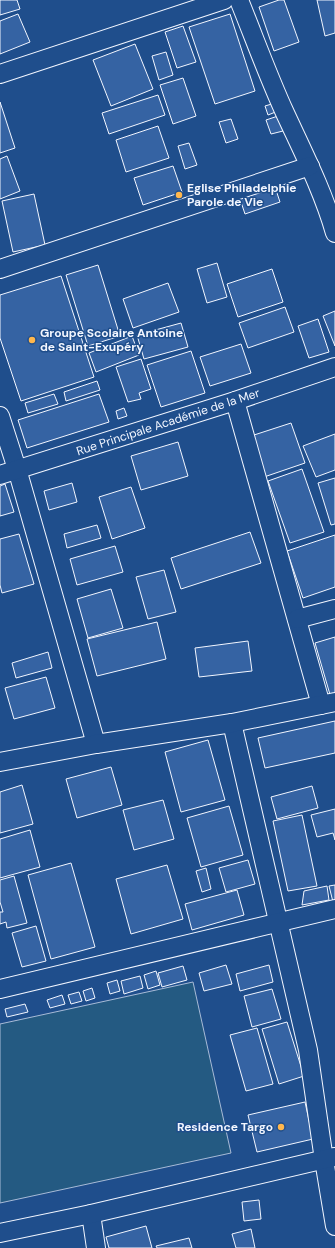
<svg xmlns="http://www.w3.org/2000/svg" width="335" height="1248" font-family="'DM Sans',sans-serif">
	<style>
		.green { fill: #245a82; stroke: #a8bbd7 }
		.building { fill: #3563a3; stroke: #f2f6ff }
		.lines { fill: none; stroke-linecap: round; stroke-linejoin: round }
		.minor-casing { stroke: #f2f6ff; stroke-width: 20 }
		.minor { stroke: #1f4e8c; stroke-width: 18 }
		.poi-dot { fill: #ffb74d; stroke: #1f4e8c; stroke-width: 1.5 }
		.labels { text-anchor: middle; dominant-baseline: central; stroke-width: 3; stroke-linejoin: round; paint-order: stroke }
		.poi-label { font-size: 12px; font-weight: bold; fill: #f2f6ff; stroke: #1f4e8c; text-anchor: start }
		.street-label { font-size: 12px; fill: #f2f6ff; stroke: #1f4e8c }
	</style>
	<rect width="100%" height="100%" fill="#1f4e8c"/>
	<path class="green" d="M193 982 231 1153 0 1203V1024Z"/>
	<g class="building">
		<path d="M0 0H17L20 9 0 15Z"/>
		<path d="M279 0H284L299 42 274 51 259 7Z"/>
		<path d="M317 0H335V33L325 36Z"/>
		<path d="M18 14 30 42 0 54V21Z"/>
		<path d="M230 14 255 91 215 104 189 27Z"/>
		<path d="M183 26 196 62 177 68 165 32Z"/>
		<path d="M135 44 153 89 111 106 93 60Z"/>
		<path d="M166 52 173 75 159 80 152 56Z"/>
		<path d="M183 78 196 116 173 124 160 85Z"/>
		<path d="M158 95 165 115 109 134 102 113Z"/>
		<path d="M0 102 15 148 0 153Z"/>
		<path d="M275 103 278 111 268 115 265 106Z"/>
		<path d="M278 116 283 131 271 134 266 120Z"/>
		<path d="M231 119 238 139 226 143 219 122Z"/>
		<path d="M158 126 169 158 126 172 116 140Z"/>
		<path d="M189 143 197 165 185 169 178 146Z"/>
		<path d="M7 156 20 191 0 199V159Z"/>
		<path d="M173 166 182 192 143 205 134 178Z"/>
		<path d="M275 187 280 202 245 214 240 199Z"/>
		<path d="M34 194 45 245 13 252 2 201Z"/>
		<path d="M217 263 227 297 207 303 197 269Z"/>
		<path d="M98 265 120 336 88 346 66 275Z"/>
		<path d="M272 269 283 302 238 317 227 284Z"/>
		<path d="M61 276 94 377 21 401 0 338V295Z"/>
		<path d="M168 283 179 312 133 328 123 299Z"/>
		<path d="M285 307 294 332 248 348 239 323Z"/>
		<path d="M335 311V346L323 316Z"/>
		<path d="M318 319 329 352 309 358 298 326Z"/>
		<path d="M181 323 188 347 144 359 137 335Z"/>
		<path d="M132 336 139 355 96 372 89 353Z"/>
		<path d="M241 344 251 373 210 386 200 357Z"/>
		<path d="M191 351 205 393 161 407 147 365Z"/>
		<path d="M141 359 151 389 139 393 141 399 128 402 116 367Z"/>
		<path d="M97 381 100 390 66 401 64 392Z"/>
		<path d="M54 394 58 404 28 413 25 403Z"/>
		<path d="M99 394 109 422 27 448 18 420Z"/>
		<path d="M124 408 127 416 118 419 116 411Z"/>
		<path d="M291 423 305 463 264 477 251 436Z"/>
		<path d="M335 434V470L316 477 303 446Z"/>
		<path d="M178 442 188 476 141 490 131 456Z"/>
		<path d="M302 469 324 532 290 543 268 481Z"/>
		<path d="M335 478V524L331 525 318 483Z"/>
		<path d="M72 483 77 502 49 510 44 491Z"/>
		<path d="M5 484 14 512 0 516V486Z"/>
		<path d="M131 487 145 528 112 539 99 497Z"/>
		<path d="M97 525 101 538 67 548 64 534Z"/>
		<path d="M250 532 261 563 181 589 171 558Z"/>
		<path d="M19 534 34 584 2 593 0 585V539Z"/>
		<path d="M335 535V587L303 598 287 551Z"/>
		<path d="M115 546 123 572 77 585 70 559Z"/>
		<path d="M164 570 176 612 148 619 136 577Z"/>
		<path d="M111 589 123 628 88 638 77 599Z"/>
		<path d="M157 622 166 659 97 676 87 639Z"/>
		<path d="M335 637V697L331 698 315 643Z"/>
		<path d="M248 641 252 671 199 677 195 648Z"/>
		<path d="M48 652 52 668 16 678 12 663Z"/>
		<path d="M46 677 55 708 14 719 5 688Z"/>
		<path d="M335 721V753L265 768 258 738Z"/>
		<path d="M208 740 225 800 181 812 165 752Z"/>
		<path d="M111 767 122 805 77 818 66 779Z"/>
		<path d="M22 785 33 824 0 833V792Z"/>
		<path d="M312 786 318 808 277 819 271 797Z"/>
		<path d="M163 800 174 839 134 850 123 810Z"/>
		<path d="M229 806 243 855 201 867 187 818Z"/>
		<path d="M335 809V840L333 833 317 837 311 815Z"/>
		<path d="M302 815 317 886 288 891 273 821Z"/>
		<path d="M30 830 40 867 0 878V839Z"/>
		<path d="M248 860 255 884 226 892 219 868Z"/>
		<path d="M71 863 95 947 51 959 28 875Z"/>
		<path d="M167 865 183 919 131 934 116 879Z"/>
		<path d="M206 868 211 889 202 892 196 871Z"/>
		<path d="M14 876 27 923 7 928 6 922 0 924V912H3L0 902V880Z"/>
		<path d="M335 885V902H333L329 886Z"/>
		<path d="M327 886 329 900 302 905 304 891Z"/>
		<path d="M237 890 244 915 192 930 185 904Z"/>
		<path d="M36 926 46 961 22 967 12 933Z"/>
		<path d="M226 965 232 984 204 991 199 973Z"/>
		<path d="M269 965 273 982 240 991 236 974Z"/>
		<path d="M183 966 187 980 162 987 158 973Z"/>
		<path d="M156 971 160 985 148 989 144 975Z"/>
		<path d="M140 976 143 988 124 994 121 981Z"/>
		<path d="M117 980 120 991 110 994 107 983Z"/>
		<path d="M92 988 95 998 86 1001 83 991Z"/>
		<path d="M272 989 281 1019 252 1027 244 996Z"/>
		<path d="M79 992 82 1001 71 1004 68 995Z"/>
		<path d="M62 995 65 1004 50 1008 47 1000Z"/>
		<path d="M25 1004 28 1012 7 1017 5 1009Z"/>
		<path d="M287 1022 304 1076 279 1084 262 1029Z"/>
		<path d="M257 1028 273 1084 246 1091 230 1035Z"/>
		<path d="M305 1102 313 1139 257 1152 248 1115Z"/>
		<path d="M259 1200 261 1219 244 1221 242 1202Z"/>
		<path d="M146 1226 152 1248H109L106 1237Z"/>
		<path d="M251 1229 255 1248H236L232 1234Z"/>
		<path d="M189 1238 192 1248H157L156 1246Z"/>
	</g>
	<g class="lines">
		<g class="minor-casing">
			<g id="minor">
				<path d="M239 0C254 37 268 76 285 113 303 152 323 191 335 233"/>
				<path d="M0 74 224 0"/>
				<path d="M0 269 310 166"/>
				<path d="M235 401 321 705"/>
				<path d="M0 416 17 469 96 744"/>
				<path d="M0 475 235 401 335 367"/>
				<path d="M297 619 335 609"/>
				<path d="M232 723 308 1050 324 1160 335 1226"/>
				<path d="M0 762 96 744 232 723 335 702"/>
				<path d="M0 989 335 909"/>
				<path d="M91 1214 96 1248"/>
				<path d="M0 1233 91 1214 334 1157"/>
			</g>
		</g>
		<use href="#minor" class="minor"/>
	</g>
	<g class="poi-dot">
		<circle cx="179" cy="195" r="4"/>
		<circle cx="32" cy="340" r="4"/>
		<circle cx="281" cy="1127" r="4"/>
	</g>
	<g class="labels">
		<g class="poi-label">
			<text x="187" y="188">Eglise Philadelphie<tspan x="187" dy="14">Parole de Vie</tspan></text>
			<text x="40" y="333">Groupe Scolaire Antoine<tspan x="40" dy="14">de Saint-Exupéry</tspan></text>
			<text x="273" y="1127" text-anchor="end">Residence Targo</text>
		</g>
		<g class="street-label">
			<text transform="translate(168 422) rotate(-18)">Rue Principale Académie de la Mer</text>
		</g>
	</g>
</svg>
